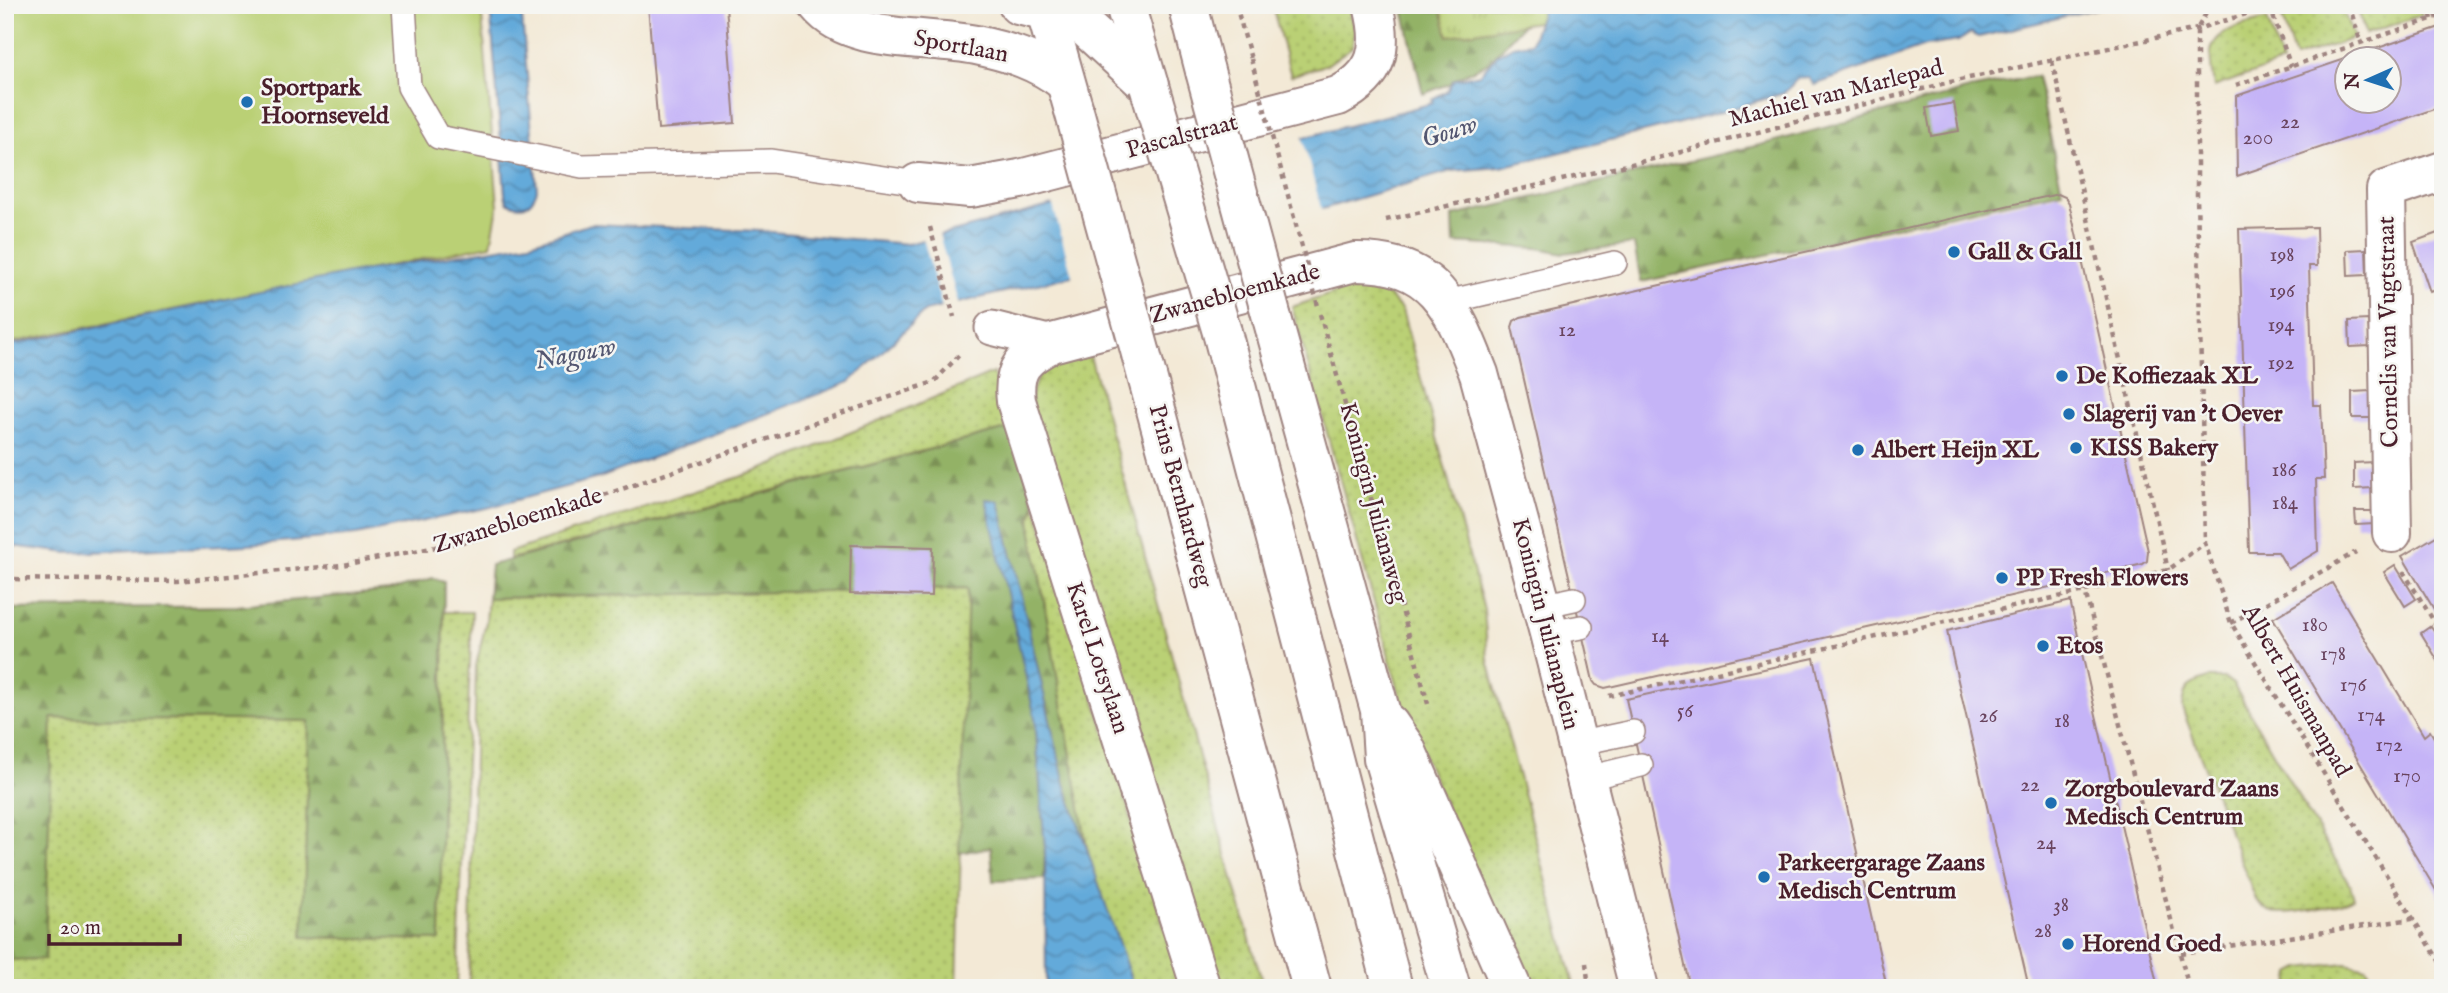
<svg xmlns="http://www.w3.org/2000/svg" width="2448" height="993" font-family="'IM FELL English',serif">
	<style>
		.grass { fill: url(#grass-dots); stroke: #827850; stroke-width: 2 }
		.forest { fill: url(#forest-firs); stroke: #6e6848; stroke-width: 2 }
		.park { fill: url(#park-tufts); stroke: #827850; stroke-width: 2 }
		.pitch { fill: #bad074; stroke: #827850; stroke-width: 2 }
		.water { fill: url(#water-waves); stroke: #576482; stroke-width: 2 }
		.pier { fill: #f3e9d6 }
		.building { fill: #c5b4f7; fill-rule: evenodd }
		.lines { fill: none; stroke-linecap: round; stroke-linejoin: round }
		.service-casing { stroke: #9e8480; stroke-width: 26 }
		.pedestrian-casing { stroke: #9e8480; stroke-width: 37 }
		.minor-casing { stroke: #9e8480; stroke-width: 42 }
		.secondary-casing { stroke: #9e8480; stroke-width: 42 }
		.primary-casing { stroke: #9e8480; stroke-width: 42 }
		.path { stroke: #9e8480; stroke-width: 4.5; stroke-dasharray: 5 5; stroke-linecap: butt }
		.service { stroke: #fff; stroke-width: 23 }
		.pedestrian { stroke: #fff; stroke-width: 33 }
		.minor { stroke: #fff; stroke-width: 38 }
		.secondary { stroke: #fff; stroke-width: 38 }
		.primary { stroke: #fff; stroke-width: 38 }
		.secondary-bridge-casing { stroke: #9e8480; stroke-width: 42; stroke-linecap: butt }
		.primary-bridge-casing { stroke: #9e8480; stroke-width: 42; stroke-linecap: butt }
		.path-bridge { stroke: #9e8480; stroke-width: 4.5; stroke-dasharray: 5 5; stroke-linecap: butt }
		.secondary-bridge { stroke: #fff; stroke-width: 38 }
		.primary-bridge { stroke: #fff; stroke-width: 38 }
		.poi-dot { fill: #1f6fb2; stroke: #f6f6f2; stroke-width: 2.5 }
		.labels { text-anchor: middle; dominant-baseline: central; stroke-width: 5; stroke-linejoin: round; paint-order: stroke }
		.number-label { font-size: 21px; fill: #69445e }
		.street-label { font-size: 24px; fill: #4a1f2b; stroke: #f6f6f2 }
		.poi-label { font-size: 24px; font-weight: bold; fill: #4a1f2b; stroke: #f6f6f2; text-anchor: start }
		.water-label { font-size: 26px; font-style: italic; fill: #545771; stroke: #f6f6f2 }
	</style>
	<defs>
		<pattern id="grass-dots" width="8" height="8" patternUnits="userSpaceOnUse" patternTransform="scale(1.75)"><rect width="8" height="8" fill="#bad074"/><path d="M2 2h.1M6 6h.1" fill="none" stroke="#a1b265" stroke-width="1.8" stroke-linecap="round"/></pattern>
		<pattern id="forest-firs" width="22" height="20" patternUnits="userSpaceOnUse" patternTransform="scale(1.75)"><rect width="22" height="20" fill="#93b266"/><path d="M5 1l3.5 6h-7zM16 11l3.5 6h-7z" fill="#7a9054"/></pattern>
		<pattern id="park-tufts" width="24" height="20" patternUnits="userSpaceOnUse" patternTransform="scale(1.75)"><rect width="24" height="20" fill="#bad074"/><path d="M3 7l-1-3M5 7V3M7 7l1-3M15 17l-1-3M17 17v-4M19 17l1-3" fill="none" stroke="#a1b265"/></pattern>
		<pattern id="water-waves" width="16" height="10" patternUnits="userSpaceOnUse" patternTransform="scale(1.75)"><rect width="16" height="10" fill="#64aada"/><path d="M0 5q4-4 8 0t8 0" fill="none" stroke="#548ab1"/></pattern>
	</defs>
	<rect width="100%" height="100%" fill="#f6f6f2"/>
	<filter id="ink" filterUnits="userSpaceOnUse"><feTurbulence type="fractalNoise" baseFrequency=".0143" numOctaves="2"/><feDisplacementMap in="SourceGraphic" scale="14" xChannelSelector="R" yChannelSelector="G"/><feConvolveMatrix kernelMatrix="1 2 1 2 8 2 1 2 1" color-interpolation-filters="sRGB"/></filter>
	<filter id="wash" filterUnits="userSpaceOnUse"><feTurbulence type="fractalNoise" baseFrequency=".00686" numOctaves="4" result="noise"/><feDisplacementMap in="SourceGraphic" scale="28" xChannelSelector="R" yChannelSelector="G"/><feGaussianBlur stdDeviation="1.57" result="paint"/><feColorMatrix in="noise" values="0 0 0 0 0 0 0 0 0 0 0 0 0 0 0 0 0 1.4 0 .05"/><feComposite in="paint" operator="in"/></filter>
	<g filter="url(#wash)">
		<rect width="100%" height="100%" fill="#f3e9d6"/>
		<g class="grass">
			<path d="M1272 5H1349L1355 31 1352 47 1328 64 1291 76Z"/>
			<path d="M2321 5H2341L2354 38 2295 58 2282 18Z"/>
			<path d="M2357 5H2419L2422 15 2365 34Z"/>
			<path d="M2267 19 2282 63 2214 87C2213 77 2209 62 2211 52 2215 28 2248 24 2267 19Z"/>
			<path d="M1349 288 1383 289 1402 310 1484 610 1488 660 1575 988H1524L1404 710 1292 307Z"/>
			<path d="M1086 342C1147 557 1201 773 1264 988H1217L1029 400C1041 362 1053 360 1086 342Z"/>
			<path d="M993 373 1011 428 510 559V552L758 471Z"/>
			<path d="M1035 504 1183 988H1134L1089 859 1030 521Z"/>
			<path d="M968 588 957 988H469L476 666 486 622 488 598Z"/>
			<path d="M444 612H472L457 988H5V960L45 959 51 718 309 721 304 937 440 940Z"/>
			<path d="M2208 678H2224L2233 684 2350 885 2354 898C2340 906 2284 917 2269 911 2264 909 2259 903 2256 900L2182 708C2184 686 2188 685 2208 678Z"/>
			<path d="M2346 963 2366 968 2382 988H2289L2291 973 2300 968Z"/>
		</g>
		<g class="forest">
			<path d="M1402 5H1541L1489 62 1453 80 1449 84 1423 94Z"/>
			<path d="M2037 76 2062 191 1641 282 1634 244 1564 253 1537 248 1454 243 1453 216 1764 144 1970 89Z"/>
			<path d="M1011 428 1035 504 1030 521 1089 859 1065 784 1035 718 1045 850 1044 879 993 881 991 847 959 853 968 588 488 598 491 565Z"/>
			<path d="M433 578 444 582 440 940 303 937 309 721 52 718 45 959 5 960V609L237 606 389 591Z"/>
		</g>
		<path class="park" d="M1440 5H1646L1448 36Z"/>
		<path class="pitch" d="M5 5H481L498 206 491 245 5 344Z"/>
		<g class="water">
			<path d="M490 5H521L537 190C531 207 522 209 507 202L505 194Z"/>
			<path d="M1544 5H2111L1979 37 1971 33 1958 41 1925 46 1814 85 1808 77 1797 79 1784 93 1708 116 1501 167 1451 171 1329 207 1071 276 925 311 850 382 602 477 487 508 356 535 247 545 68 553 5 545V346L349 273 530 243 591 224 760 231 908 244 1433 103 1432 99 1447 91 1453 80 1480 74 1498 54 1513 46 1531 43Z"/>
			<path d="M986 499 999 501 1065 784 1134 988H1046L1045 850 1035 718Z"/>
		</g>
		<g class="pier">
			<path d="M1302 136 1322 212 1073 279 1052 202Z"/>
			<path d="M939 234 959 307 943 311 923 238Z"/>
		</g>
		<g id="blocks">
			<g class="building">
				<path d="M648 5H726L735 123 658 129Z"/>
				<path d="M2443 26V106L2237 176 2236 96ZM2346 60H2389V102H2346Z"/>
				<path d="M1954 103 1959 131 1931 136 1926 108Z"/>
				<path d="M2058 194 2065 197 2069 203 2148 551 2147 561 2143 564 2066 582 2067 583 1942 612V611L1605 688 1596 685 1593 681 1512 327 1514 321 1521 317Z"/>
				<path d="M2316 227 2317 266H2309L2313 405H2321L2324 479H2316L2318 551 2288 569 2278 552H2249L2239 229Z"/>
				<path d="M2443 231V287L2430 292 2413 242Z"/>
				<path d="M2366 249 2367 275 2348 276 2347 250Z"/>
				<path d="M2368 320 2370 346 2350 347 2349 321Z"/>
				<path d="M2371 391 2372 418H2352V392Z"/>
				<path d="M2373 462 2374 488 2354 489V463Z"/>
				<path d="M2355 511H2375V524L2356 525Z"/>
				<path d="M2443 532V613L2438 616 2402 556Z"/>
				<path d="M851 545 933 547 932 596 850 594Z"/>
				<path d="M2395 565 2416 599 2405 606 2384 572Z"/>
				<path d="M2332 583 2424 736 2430 731 2443 752V902L2273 618Z"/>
				<path d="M2071 601V605L2158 988H2029L1950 646 1947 631Z"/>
				<path d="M2431 626 2443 644V669L2421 633Z"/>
				<path d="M1814 658 1887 988H1690L1626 699Z"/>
			</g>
		</g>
	</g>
	<g filter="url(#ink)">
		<use href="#blocks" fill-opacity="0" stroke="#9e8480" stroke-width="2"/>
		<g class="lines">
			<g class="service-casing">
				<g id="service">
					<path d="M404 5 409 87 438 137 582 166 771 161 918 183"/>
					<path d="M1447 302 1615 263"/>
					<path d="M1541 606 1574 599"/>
					<path d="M1549 633 1581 627"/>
					<path d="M1576 744 1633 732"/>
					<path d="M1584 779 1641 765"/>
				</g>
			</g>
			<g class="pedestrian-casing">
				<path id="pedestrian" d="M992 328 1052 343"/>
			</g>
			<g class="minor-casing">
				<g id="minor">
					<path d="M818 5C850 45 929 35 976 45 1009 52 1039 61 1065 82"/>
					<path d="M1018 5 1061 15 1085 27 1149 86"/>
					<path d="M918 183 970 188 1020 179 1338 96C1379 75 1384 48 1373 5"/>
					<path d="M2392 533 2386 190 2443 171"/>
					<path d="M1201 988 1016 401C1012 368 1024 357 1052 343L1355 262C1436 261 1453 308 1479 374L1549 633 1639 988"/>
				</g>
			</g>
			<g class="secondary-casing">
				<g id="secondary">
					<path d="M1188 5 1205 71"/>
					<path d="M1272 318 1380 710 1383 758 1451 988"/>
					<path d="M1389 724 1405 747 1512 988"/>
				</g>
			</g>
			<g class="primary-casing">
				<g id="primary">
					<path d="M1044 5 1073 107"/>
					<path d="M1125 5 1149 86"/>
					<path d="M1222 332 1393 988"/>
					<path d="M1141 354 1312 988"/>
				</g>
			</g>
			<g class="path">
				<path d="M1236 5 1251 59"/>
				<path d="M2211 5 2197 29V195L2205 543 2231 623 2443 967"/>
				<path d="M2349 5 2361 43"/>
				<path d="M2428 5 2432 19"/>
				<path d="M2270 7 2291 67"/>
				<path d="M2052 61 2168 570"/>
				<path d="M2236 85 2443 15"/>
				<path d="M1386 220 1662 157 1946 83 2197 29 2276 5"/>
				<path d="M930 227 954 317"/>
				<path d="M1320 314 1428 704"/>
				<path d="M2403 571 2443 636"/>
				<path d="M5 579 178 581 342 565 473 540 934 382 962 352"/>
				<path d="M2231 623 2356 552"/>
				<path d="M1609 696 2085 591"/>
				<path d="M2181 953 2412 919"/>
				<path d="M1586 963 1589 988"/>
				<path d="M2189 988 2085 591 2168 570 2205 543"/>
			</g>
			<use href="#service" class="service"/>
			<use href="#pedestrian" class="pedestrian"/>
			<use href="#minor" class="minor"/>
			<use href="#secondary" class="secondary"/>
			<use href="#primary" class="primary"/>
			<g class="secondary-bridge-casing">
				<path id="secondary-bridge" d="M1205 71 1272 318"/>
			</g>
			<g class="primary-bridge-casing">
				<g id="primary-bridge">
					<path d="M1149 86 1222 332"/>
					<path d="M1073 107 1141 354"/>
				</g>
			</g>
			<path class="path-bridge" d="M1251 59 1318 306"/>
			<use href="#secondary-bridge" class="secondary-bridge"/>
			<use href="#primary-bridge" class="primary-bridge"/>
		</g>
	</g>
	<g class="poi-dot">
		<circle cx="247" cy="102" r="7"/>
		<circle cx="1954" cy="252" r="7"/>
		<circle cx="2062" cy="376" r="7"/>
		<circle cx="2069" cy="414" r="7"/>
		<circle cx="2076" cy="448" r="7"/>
		<circle cx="1858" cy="450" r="7"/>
		<circle cx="2002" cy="578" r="7"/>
		<circle cx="2043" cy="646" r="7"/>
		<circle cx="2051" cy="803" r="7"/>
		<circle cx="1764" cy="877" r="7"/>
		<circle cx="2068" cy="944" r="7"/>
	</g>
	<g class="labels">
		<g class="number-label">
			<text x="2290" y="122">22</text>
			<text x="2258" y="138">200</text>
			<text x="2282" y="255">198</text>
			<text x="2282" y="291">196</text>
			<text x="2281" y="325">194</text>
			<text x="1567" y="330">12</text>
			<text x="2281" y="363">192</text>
			<text x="2284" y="470">186</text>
			<text x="2285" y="503">184</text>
			<text x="2315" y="625">180</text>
			<text x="1660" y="636">14</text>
			<text x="2333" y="654">178</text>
			<text x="2353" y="685">176</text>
			<text x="1685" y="711">56</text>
			<text x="2371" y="715">174</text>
			<text x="1988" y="716">26</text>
			<text x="2062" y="721">18</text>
			<text x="2389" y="745">172</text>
			<text x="2407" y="776">170</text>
			<text x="2030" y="785">22</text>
			<text x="2046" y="843">24</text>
			<text x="2061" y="905">38</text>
			<text x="2043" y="931">28</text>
		</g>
		<g class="street-label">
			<text transform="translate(961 47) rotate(10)">Sportlaan</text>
			<text transform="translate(1836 94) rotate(-14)">Machiel van Marlepad</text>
			<text transform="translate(1182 137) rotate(-15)">Pascalstraat</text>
			<text transform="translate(1235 294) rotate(-15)">Zwanebloemkade</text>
			<text transform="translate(2389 332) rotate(-91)">Cornelis van Vugtstraat</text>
			<text transform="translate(1180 496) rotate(75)">Prins Bernhardweg</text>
			<text transform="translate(1373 503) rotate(75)">Koningin Julianaweg</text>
			<text transform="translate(518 521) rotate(-17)">Zwanebloemkade</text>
			<text transform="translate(1545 624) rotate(76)">Koningin Julianaplein</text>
			<text transform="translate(1097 658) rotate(72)">Karel Lotsylaan</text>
			<text transform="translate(2296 691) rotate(60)">Albert Huismanpad</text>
		</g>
		<g class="poi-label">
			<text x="261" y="88">Sportpark<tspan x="261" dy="28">Hoornseveld</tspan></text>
			<text x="1968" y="252">Gall &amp; Gall</text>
			<text x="2076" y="376">De Koffiezaak XL</text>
			<text x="2083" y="414">Slagerij van 't Oever</text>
			<text x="2090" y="448">KISS Bakery</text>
			<text x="1872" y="450">Albert Heijn XL</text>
			<text x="2016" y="578">PP Fresh Flowers</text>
			<text x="2057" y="646">Etos</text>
			<text x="2065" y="789">Zorgboulevard Zaans<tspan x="2065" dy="28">Medisch Centrum</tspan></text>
			<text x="1778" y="863">Parkeergarage Zaans<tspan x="1778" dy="28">Medisch Centrum</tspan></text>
			<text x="2082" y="944">Horend Goed</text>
		</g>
		<g class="water-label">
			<text transform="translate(1449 132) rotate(-17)">Gouw</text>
			<text transform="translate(575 354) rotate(-11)">Nagouw</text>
		</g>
	</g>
	<rect width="2448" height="993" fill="none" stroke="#f6f6f2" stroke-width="28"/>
	<g transform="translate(2368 80) rotate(267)"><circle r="33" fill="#f6f6f2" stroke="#b1a0a2" stroke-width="2"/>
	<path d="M0-5L12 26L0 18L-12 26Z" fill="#1f6fb2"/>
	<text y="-10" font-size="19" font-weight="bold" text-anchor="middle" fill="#4a1f2b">N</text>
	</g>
	<path d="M49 934v10h131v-10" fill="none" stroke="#4a1f2b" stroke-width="3.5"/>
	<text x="60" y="934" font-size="21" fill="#4a1f2b" stroke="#f6f6f2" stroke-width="5" paint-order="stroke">20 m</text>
</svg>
